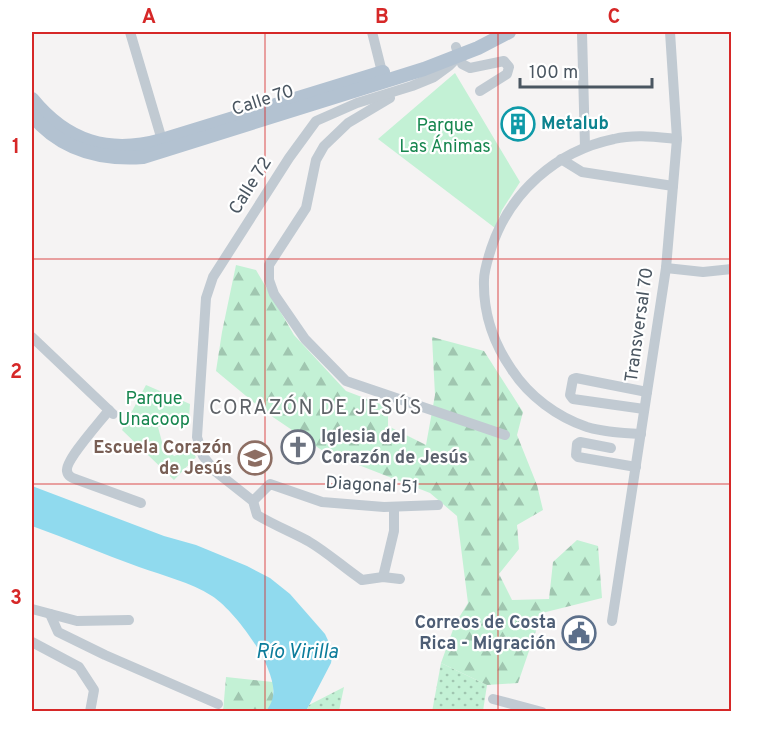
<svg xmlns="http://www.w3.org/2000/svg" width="763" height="743" font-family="Overpass,sans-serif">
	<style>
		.grass { fill: url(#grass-dots) }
		.forest { fill: url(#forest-firs) }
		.park { fill: #c3f1d5 }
		.water { fill: #90daee }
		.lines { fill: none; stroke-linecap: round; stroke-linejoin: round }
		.minor { stroke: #c1cad2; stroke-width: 10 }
		.major { stroke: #b3c2d1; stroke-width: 14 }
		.grid { fill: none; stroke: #d62828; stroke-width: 1.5; stroke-opacity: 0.55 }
		.labels { text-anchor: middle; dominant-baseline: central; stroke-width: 4.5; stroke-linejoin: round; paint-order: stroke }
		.street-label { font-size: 18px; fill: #4a5661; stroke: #fff }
		.culture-label { font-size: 18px; font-weight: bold; fill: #0d838f; stroke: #fff; text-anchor: start }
		.park-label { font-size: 18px; fill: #17864f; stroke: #fff }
		.worship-label { font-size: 18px; font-weight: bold; fill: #5b616d; stroke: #fff; text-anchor: start }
		.education-label { font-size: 18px; font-weight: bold; fill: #785e54; stroke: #fff; text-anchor: end }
		.service-label { font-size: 18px; font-weight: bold; fill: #4e5e75; stroke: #fff; text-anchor: end }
		.neighbourhood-label { font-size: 20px; letter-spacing: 1.5px; fill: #5f6368; stroke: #fff }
		.water-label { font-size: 20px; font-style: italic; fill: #0c7c9b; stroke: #fff }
		.neatline { fill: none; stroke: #d62828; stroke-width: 2 }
		.grid-label { font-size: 20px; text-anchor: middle; font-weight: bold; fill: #d62828 }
	</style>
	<defs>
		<pattern id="grass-dots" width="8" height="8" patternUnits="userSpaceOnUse" patternTransform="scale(1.5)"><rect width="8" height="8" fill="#c3f1d5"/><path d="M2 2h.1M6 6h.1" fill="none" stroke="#a0c6b0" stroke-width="1.8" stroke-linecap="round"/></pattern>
		<pattern id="forest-firs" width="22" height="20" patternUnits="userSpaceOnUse" patternTransform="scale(1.5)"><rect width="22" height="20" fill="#c3f1d5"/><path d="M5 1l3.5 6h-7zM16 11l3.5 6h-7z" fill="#a0c6b0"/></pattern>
	</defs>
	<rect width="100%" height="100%" fill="#f5f3f3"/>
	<g class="grass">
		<path d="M441 663 487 685 483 711 432 712Z"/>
		<path d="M344 687 339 711 306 712 309 705Z"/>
	</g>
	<g class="forest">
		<path d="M236 265 256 270 294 335 346 391 388 407V426L426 445 435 395 432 337 484 351 523 412 517 435 537 485 543 510 517 525 519 549 499 574 512 600 549 599 553 562 577 540 598 546 602 598 542 613 518 683 487 685 441 663 455 624 468 603 457 516 430 493 323 451 264 411 216 371 222 332Z"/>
		<path d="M226 677 273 682V703L266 711 223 712Z"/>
	</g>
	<g class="park">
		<path d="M455 73 520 182 502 210 495 228 378 139Z"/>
		<path d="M146 385 190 404 189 418 158 427 162 442 174 456 191 450 196 457 174 480 122 430Z"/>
	</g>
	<path class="water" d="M32 486 164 536 196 545 247 566 270 578 290 594 325 634 333 651 331 663 306 711H266C277 698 274 684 268 669 260 647 232 609 212 596 190 582 164 576 139 567 103 554 68 539 32 526Z"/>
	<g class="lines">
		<g class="minor">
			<path d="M130 32 162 140"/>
			<path d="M372 32 382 72"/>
			<path d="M582 33 585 147"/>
			<path d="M460 55 462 64 470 68 504 61 509 67 507 74 480 91"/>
			<path d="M390 98 348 123 324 146 316 160 306 208 269 265V280L274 294 305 339 346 381 505 435"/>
			<path d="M561 159 582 172 673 186"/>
			<path d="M666 268 703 272 732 269"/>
			<path d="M32 337 113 414"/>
			<path d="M644 409 573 399 570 395 573 379 576 378 647 392"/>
			<path d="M109 410C101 421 65 460 67 471 68 477 73 478 78 480L141 503"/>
			<path d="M641 434C622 433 604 432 587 427 557 417 529 396 512 370 494 344 483 313 484 280 484 270 488 259 491 249 509 193 556 151 614 139 635 134 656 137 677 139"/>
			<path d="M611 448 580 442 577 444 576 455 578 457 636 467"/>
			<path d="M253 501 270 484 322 502 384 507 438 505"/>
			<path d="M383 577 394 531V507"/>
			<path d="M400 579 383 577 362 580C343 567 327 552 308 541 291 532 274 525 257 515L253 501 215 471 203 456 197 437 206 298 213 277 289 158 316 121 357 103 412 86 434 77 449 66 459 56 456 47"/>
			<path d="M32 609 77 621 129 620"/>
			<path d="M50 614 58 632 105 655 218 704"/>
			<path d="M612 621 666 268 677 139 670 32"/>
			<path d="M32 642 79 667 94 690 90 712"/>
			<path d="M493 699 542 712"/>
		</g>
		<g class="major">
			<path d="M32 99C67 142 109 155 162 140L383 72"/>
			<path d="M32 115C60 149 100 160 143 157L424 69 478 48 509 32"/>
		</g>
	</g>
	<path class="grid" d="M265 32V712M498 32V712M32 259H732M32 484H732"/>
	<defs>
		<g id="building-ring" transform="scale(1.725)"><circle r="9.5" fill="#fff" stroke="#0f9aa8" stroke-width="1.5"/><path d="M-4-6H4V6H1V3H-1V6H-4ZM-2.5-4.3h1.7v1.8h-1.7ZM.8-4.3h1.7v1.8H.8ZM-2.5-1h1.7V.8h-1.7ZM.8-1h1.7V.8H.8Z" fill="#0f9aa8"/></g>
		<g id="church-ring" transform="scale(1.725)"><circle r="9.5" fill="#fff" stroke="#6b7280" stroke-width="1.5"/><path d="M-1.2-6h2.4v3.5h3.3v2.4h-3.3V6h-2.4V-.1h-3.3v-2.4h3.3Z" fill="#6b7280"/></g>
		<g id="school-ring" transform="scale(1.725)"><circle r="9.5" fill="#fff" stroke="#8d6e63" stroke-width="1.5"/><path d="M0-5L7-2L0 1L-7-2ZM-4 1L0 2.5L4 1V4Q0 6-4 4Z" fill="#8d6e63"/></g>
		<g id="civic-ring" transform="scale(1.725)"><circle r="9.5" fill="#fff" stroke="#5c6f8a" stroke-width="1.5"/><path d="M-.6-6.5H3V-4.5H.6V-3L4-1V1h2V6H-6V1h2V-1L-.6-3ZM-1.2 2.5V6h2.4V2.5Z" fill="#5c6f8a"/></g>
	</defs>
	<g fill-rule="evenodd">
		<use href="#building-ring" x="518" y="124"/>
		<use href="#church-ring" x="298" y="447"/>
		<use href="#school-ring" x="255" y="458"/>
		<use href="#civic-ring" x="579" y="633"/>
	</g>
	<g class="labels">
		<g class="street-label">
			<text transform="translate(263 101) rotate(-18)">Calle 70</text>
			<text transform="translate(251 186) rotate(-58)">Calle 72</text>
			<text transform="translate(640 325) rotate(-82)">Transversal 70</text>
			<text transform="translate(372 486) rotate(3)">Diagonal 51</text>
		</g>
		<g class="culture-label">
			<text x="541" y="124">Metalub</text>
		</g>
		<g class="park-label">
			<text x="445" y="126">Parque<tspan x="445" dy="21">Las Ánimas</tspan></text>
			<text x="154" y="399">Parque<tspan x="154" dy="21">Unacoop</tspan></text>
		</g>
		<g class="worship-label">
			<text x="321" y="437">Iglesia del<tspan x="321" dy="21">Corazón de Jesús</tspan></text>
		</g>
		<g class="education-label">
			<text x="232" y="448">Escuela Corazón<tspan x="232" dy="21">de Jesús</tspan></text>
		</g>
		<g class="service-label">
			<text x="556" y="623">Correos de Costa<tspan x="556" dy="21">Rica - Migración</tspan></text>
		</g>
		<g class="neighbourhood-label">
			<text x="316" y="409">CORAZÓN DE JESÚS</text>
		</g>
		<g class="water-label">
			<text x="297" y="653">Río Virilla</text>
		</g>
	</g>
	<rect width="763" height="743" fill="none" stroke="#ffffff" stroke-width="66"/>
	<path d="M520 78v9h132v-9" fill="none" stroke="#4a5661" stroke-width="3"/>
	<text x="529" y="78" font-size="18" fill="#4a5661" stroke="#ffffff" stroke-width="4.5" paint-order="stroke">100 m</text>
	<rect x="33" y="33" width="697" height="677" class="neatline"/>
	<g class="grid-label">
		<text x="149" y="23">A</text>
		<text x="382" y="23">B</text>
		<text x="614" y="23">C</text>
		<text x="16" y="153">1</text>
		<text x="16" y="378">2</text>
		<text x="16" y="604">3</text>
	</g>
</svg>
